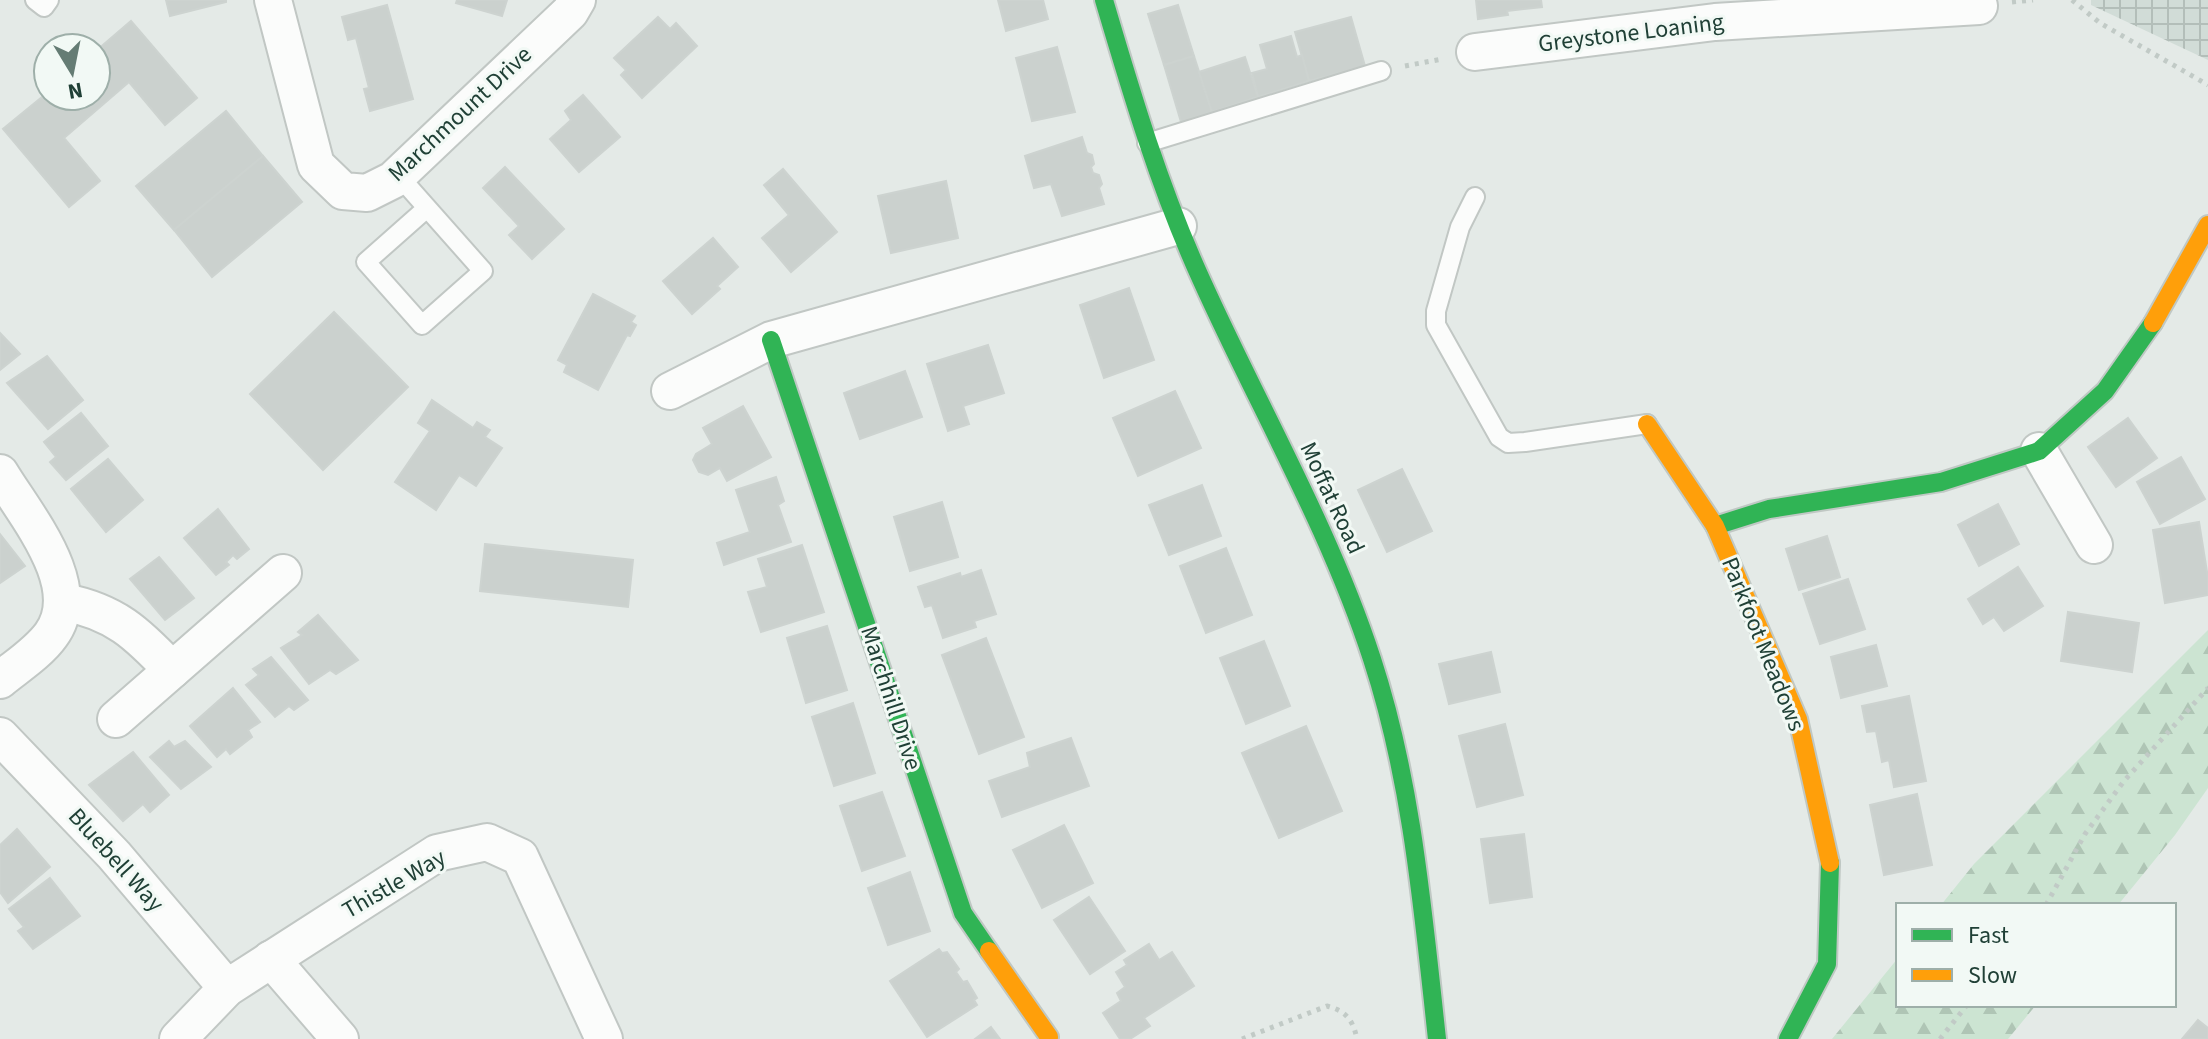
<svg xmlns="http://www.w3.org/2000/svg" width="2208" height="1039" font-family="'Source Sans 3',sans-serif">
	<style>
		.industrial { fill: url(#industrial-grid) }
		.forest { fill: url(#forest-firs) }
		.building { fill: #cbd1ce; stroke: #cdd3d0; stroke-width: 2 }
		.lines { fill: none; stroke-linecap: round; stroke-linejoin: round }
		.lane-casing { stroke: #c1c7c4; stroke-width: 22 }
		.street-casing { stroke: #c1c7c4; stroke-width: 40 }
		.fast-casing { stroke: #c0c8c4; stroke-width: 22 }
		.slow-casing { stroke: #c0c8c4; stroke-width: 22 }
		.path { stroke: #c1cac6; stroke-width: 5; stroke-dasharray: 4 6; stroke-linecap: butt }
		.lane { stroke: #fbfcfb; stroke-width: 18 }
		.street { stroke: #fbfcfb; stroke-width: 36 }
		.fast { stroke: #30b455; stroke-width: 18 }
		.slow { stroke: #ff9f0a; stroke-width: 18 }
		.labels { text-anchor: middle; dominant-baseline: central; stroke-width: 6; stroke-linejoin: round; paint-order: stroke }
		.street-label { font-size: 24px; fill: #204036; stroke: #f2f9f5 }
	</style>
	<defs>
		<pattern id="industrial-grid" width="8" height="8" patternUnits="userSpaceOnUse" patternTransform="scale(2)"><rect width="8" height="8" fill="#d1dcd7"/><path d="M0 4h8M4 0v8" fill="none" stroke="#b3beb9"/></pattern>
		<pattern id="forest-firs" width="22" height="20" patternUnits="userSpaceOnUse" patternTransform="scale(2)"><rect width="22" height="20" fill="#cce4d2"/><path d="M5 1l3.5 6h-7zM16 11l3.5 6h-7z" fill="#afc5b5"/></pattern>
	</defs>
	<rect width="100%" height="100%" fill="#e4eae7"/>
	<path class="industrial" d="M2091 0H2208V60L2091 5Z"/>
	<g class="forest">
		<path d="M2208 630V788L2175 835 2118 905H1941L1974 864Z"/>
		<path d="M1898 958V1005H2036L2008 1039H1832Z"/>
	</g>
	<g class="building">
		<path d="M166 0H226V2L170 16Z"/>
		<path d="M457 0H507L502 16 456 3Z"/>
		<path d="M998 0H1043L1048 19 1006 31Z"/>
		<path d="M1476 0H1541L1542 7 1507 11 1508 15 1478 19Z"/>
		<path d="M387 5 413 99 370 111 364 89 369 88 356 38 348 40 342 17Z"/>
		<path d="M1178 5 1194 56 1164 65 1148 14Z"/>
		<path d="M658 17 670 29 676 23 697 46 642 98 621 75 626 70 614 58Z"/>
		<path d="M1351 17 1365 66 1309 81 1295 32Z"/>
		<path d="M131 21 197 98 165 125 129 82 64 138 100 181 69 207 3 129 48 92V96H96V51Z"/>
		<path d="M1291 36 1297 57 1302 55 1309 81 1258 97 1252 73 1267 69 1260 45Z"/>
		<path d="M1057 47 1075 112 1032 121 1016 58Z"/>
		<path d="M1194 56 1212 112 1181 122 1164 65Z"/>
		<path d="M1245 57 1258 97 1212 112 1199 72Z"/>
		<path d="M583 95 620 137 579 172 550 139 571 120 565 111Z"/>
		<path d="M226 111 263 156 174 230 136 186Z"/>
		<path d="M1082 137 1087 153 1092 155 1094 164 1091 167 1093 173 1099 175 1102 184 1099 188 1104 204 1062 216 1051 184 1034 188 1025 156Z"/>
		<path d="M263 156 302 202 212 277 174 230Z"/>
		<path d="M505 167 564 229 532 259 509 235 519 226 483 188Z"/>
		<path d="M783 169 837 232 791 272 762 238 789 215 764 185Z"/>
		<path d="M946 181 958 238 891 253 878 196Z"/>
		<path d="M713 238 738 267 717 286 720 289 692 314 663 281Z"/>
		<path d="M1129 288 1154 360 1104 378 1080 305Z"/>
		<path d="M593 294 635 316 631 322 636 325 630 336 627 335 598 390 564 372 567 365 558 360Z"/>
		<path d="M334 312 408 387 323 470 250 394Z"/>
		<path d="M0 333 20 354 0 370Z"/>
		<path d="M988 345 1004 393 963 406 969 424 948 431 927 364Z"/>
		<path d="M47 356 83 400 48 429 7 383Z"/>
		<path d="M905 371 922 417 860 439 844 393Z"/>
		<path d="M1175 391 1201 448 1138 476 1113 418Z"/>
		<path d="M432 400 473 428 477 422 490 430 485 437 502 448 476 486 459 475 436 510 395 482 430 431 418 423Z"/>
		<path d="M743 406 771 457 727 481 720 468 708 475 699 472 693 460 696 454 712 444 703 428Z"/>
		<path d="M81 413 108 446 66 480 50 462 56 457 44 442Z"/>
		<path d="M2128 418 2157 458 2116 487 2088 447Z"/>
		<path d="M2181 457 2205 499 2160 524 2137 482Z"/>
		<path d="M108 459 143 500 106 532 71 489Z"/>
		<path d="M1402 469 1432 531 1387 552 1358 490Z"/>
		<path d="M776 477 784 501 778 505 791 542 724 565 717 543 750 532 736 490Z"/>
		<path d="M1202 485 1221 536 1169 555 1149 505Z"/>
		<path d="M942 502 958 557 910 571 894 517Z"/>
		<path d="M1998 504 2019 544 1979 566 1958 525Z"/>
		<path d="M218 509 249 549 237 559 233 555 226 562 229 565 216 575 184 538Z"/>
		<path d="M2199 522 2208 578V595L2165 603 2153 530Z"/>
		<path d="M0 534 25 566 0 583Z"/>
		<path d="M1827 536 1840 577 1799 590 1786 549Z"/>
		<path d="M485 544 633 560 628 607 480 591Z"/>
		<path d="M802 545 824 612 761 632 748 592 767 587 758 559Z"/>
		<path d="M1226 548 1252 615 1206 633 1180 566Z"/>
		<path d="M159 557 194 598 165 620 130 579Z"/>
		<path d="M2018 567 2043 606 2004 631 1994 617 1983 624 1968 599Z"/>
		<path d="M981 570 996 614 974 621 976 627 943 638 932 605 925 607 918 587 960 573 961 577Z"/>
		<path d="M1848 579 1865 629 1820 644 1803 594Z"/>
		<path d="M2068 612 2139 623 2132 672 2061 661Z"/>
		<path d="M318 615 358 660 336 674 330 670 309 684 281 648 302 635 298 632Z"/>
		<path d="M827 626 847 690 806 703 787 638Z"/>
		<path d="M986 638 1024 737 979 754 942 655Z"/>
		<path d="M1264 641 1290 706 1246 724 1220 658Z"/>
		<path d="M1876 645 1887 686 1841 698 1831 657Z"/>
		<path d="M1491 652 1500 692 1449 704 1439 664Z"/>
		<path d="M271 657 308 700 294 710 289 706 275 717 246 685 259 675 253 669Z"/>
		<path d="M233 688 260 722 248 730 252 737 230 754 226 749 217 757 190 726Z"/>
		<path d="M1909 696 1926 781 1894 787 1889 760 1882 762 1876 731 1867 732 1862 706Z"/>
		<path d="M853 703 875 773 834 786 812 717Z"/>
		<path d="M1505 724 1523 795 1477 807 1459 736Z"/>
		<path d="M1306 726 1342 811 1279 838 1242 753Z"/>
		<path d="M1071 738 1089 786 1002 817 989 781 1030 767 1027 753Z"/>
		<path d="M169 741 174 747 185 741 211 767 181 789 150 757Z"/>
		<path d="M133 752 169 795 150 812 143 804 123 821 89 785Z"/>
		<path d="M882 792 905 856 862 871 840 806Z"/>
		<path d="M1917 794 1932 865 1884 875 1870 805Z"/>
		<path d="M1064 825 1093 883 1042 908 1013 850Z"/>
		<path d="M17 829 50 867 8 903 0 892V845Z"/>
		<path d="M1524 834 1532 897 1490 903 1481 839Z"/>
		<path d="M910 872 930 931 888 945 868 888Z"/>
		<path d="M50 878 80 916 33 949 18 931 24 927 9 909Z"/>
		<path d="M1089 897 1125 951 1090 974 1054 920Z"/>
		<path d="M1149 944 1159 960 1172 952 1194 986 1144 1018 1150 1026 1130 1039H1120L1103 1013 1121 1001 1117 993 1125 987 1116 972 1127 965 1124 960Z"/>
		<path d="M939 949 942 953 947 952 959 969 956 972 963 982 967 981 977 998 974 1000 977 1005 927 1037 890 981Z"/>
		<path d="M2198 1020 2208 1028V1039H2182Z"/>
		<path d="M991 1027 1000 1039H975Z"/>
	</g>
	<g class="lines">
		<g class="lane-casing">
			<g id="lane">
				<path d="M35 0 44 7 49 0"/>
				<path d="M1147 143 1381 71"/>
				<path d="M398 175 483 271 422 325 366 262 427 208"/>
				<path d="M1475 197 1460 227 1436 311V325L1499 437 1508 443 1525 442 1647 424"/>
			</g>
		</g>
		<g class="street-casing">
			<g id="street">
				<path d="M273 0 316 165 343 191 367 193 393 180 570 12 577 0"/>
				<path d="M1475 52 1715 22 1979 6"/>
				<path d="M670 391 771 340 1178 226"/>
				<path d="M2039 451 2094 545"/>
				<path d="M0 473C26 516 87 587 51 635 38 653 17 666 0 680"/>
				<path d="M64 602C115 612 137 633 172 670"/>
				<path d="M116 719 283 573"/>
				<path d="M0 736 114 855 227 988"/>
				<path d="M271 959 340 1039"/>
				<path d="M178 1039 227 988 437 853 487 842 520 857 604 1039"/>
			</g>
		</g>
		<g class="fast-casing">
			<g id="fast">
				<path d="M1104 0C1132 95 1160 189 1201 279 1258 406 1329 527 1372 659 1412 781 1423 912 1437 1039"/>
				<path d="M771 340 963 913 989 951"/>
				<path d="M1715 526 1769 509 1941 482 2039 451 2105 391 2153 323"/>
				<path d="M1788 1039 1827 964 1830 863"/>
			</g>
		</g>
		<g class="slow-casing">
			<g id="slow">
				<path d="M2153 323 2208 225"/>
				<path d="M1647 424 1715 526 1798 719 1830 863"/>
				<path d="M989 951 1049 1037"/>
			</g>
		</g>
		<g class="path">
			<path d="M2072 0 2100 23 2208 85"/>
			<path d="M2012 2 2033 0"/>
			<path d="M1405 66 1442 59"/>
			<path d="M2046 905 2085 834 2124 781 2208 688"/>
			<path d="M1242 1039 1327 1006C1346 1011 1353 1020 1357 1039"/>
			<path d="M1940 1039 1967 1005"/>
		</g>
		<use href="#lane" class="lane"/>
		<use href="#street" class="street"/>
		<use href="#fast" class="fast"/>
		<use href="#slow" class="slow"/>
	</g>
	<g class="labels">
		<g class="street-label">
			<text transform="translate(1631 33) rotate(-7)">Greystone Loaning</text>
			<text transform="translate(460 114) rotate(-43)">Marchmount Drive</text>
			<text transform="translate(1332 498) rotate(65)">Moffat Road</text>
			<text transform="translate(1763 644) rotate(68)">Parkfoot Meadows</text>
			<text transform="translate(891 698) rotate(72)">Marchhill Drive</text>
			<text transform="translate(116 860) rotate(48)">Bluebell Way</text>
			<text transform="translate(394 884) rotate(-30)">Thistle Way</text>
		</g>
	</g>
	<rect x="1896" y="903" width="280" height="104" fill="#f2f9f5" stroke="#9eafa9" stroke-width="2"/>
	<rect x="1912" y="929" width="40" height="12" fill="#30b455" stroke="#9eafa9" stroke-width="2"/>
	<text x="1968" y="943" font-size="24" fill="#204036">Fast</text>
	<rect x="1912" y="969" width="40" height="12" fill="#ff9f0a" stroke="#9eafa9" stroke-width="2"/>
	<text x="1968" y="983" font-size="24" fill="#204036">Slow</text>
	<g transform="translate(72 72) rotate(170)"><circle r="38" fill="#f2f9f5" stroke="#9eafa9" stroke-width="2"/>
	<path d="M0-6L14 30L0 20L-14 30Z" fill="#657c74"/>
	<text y="-12" font-size="22" font-weight="bold" text-anchor="middle" fill="#204036">N</text>
	</g>
</svg>
